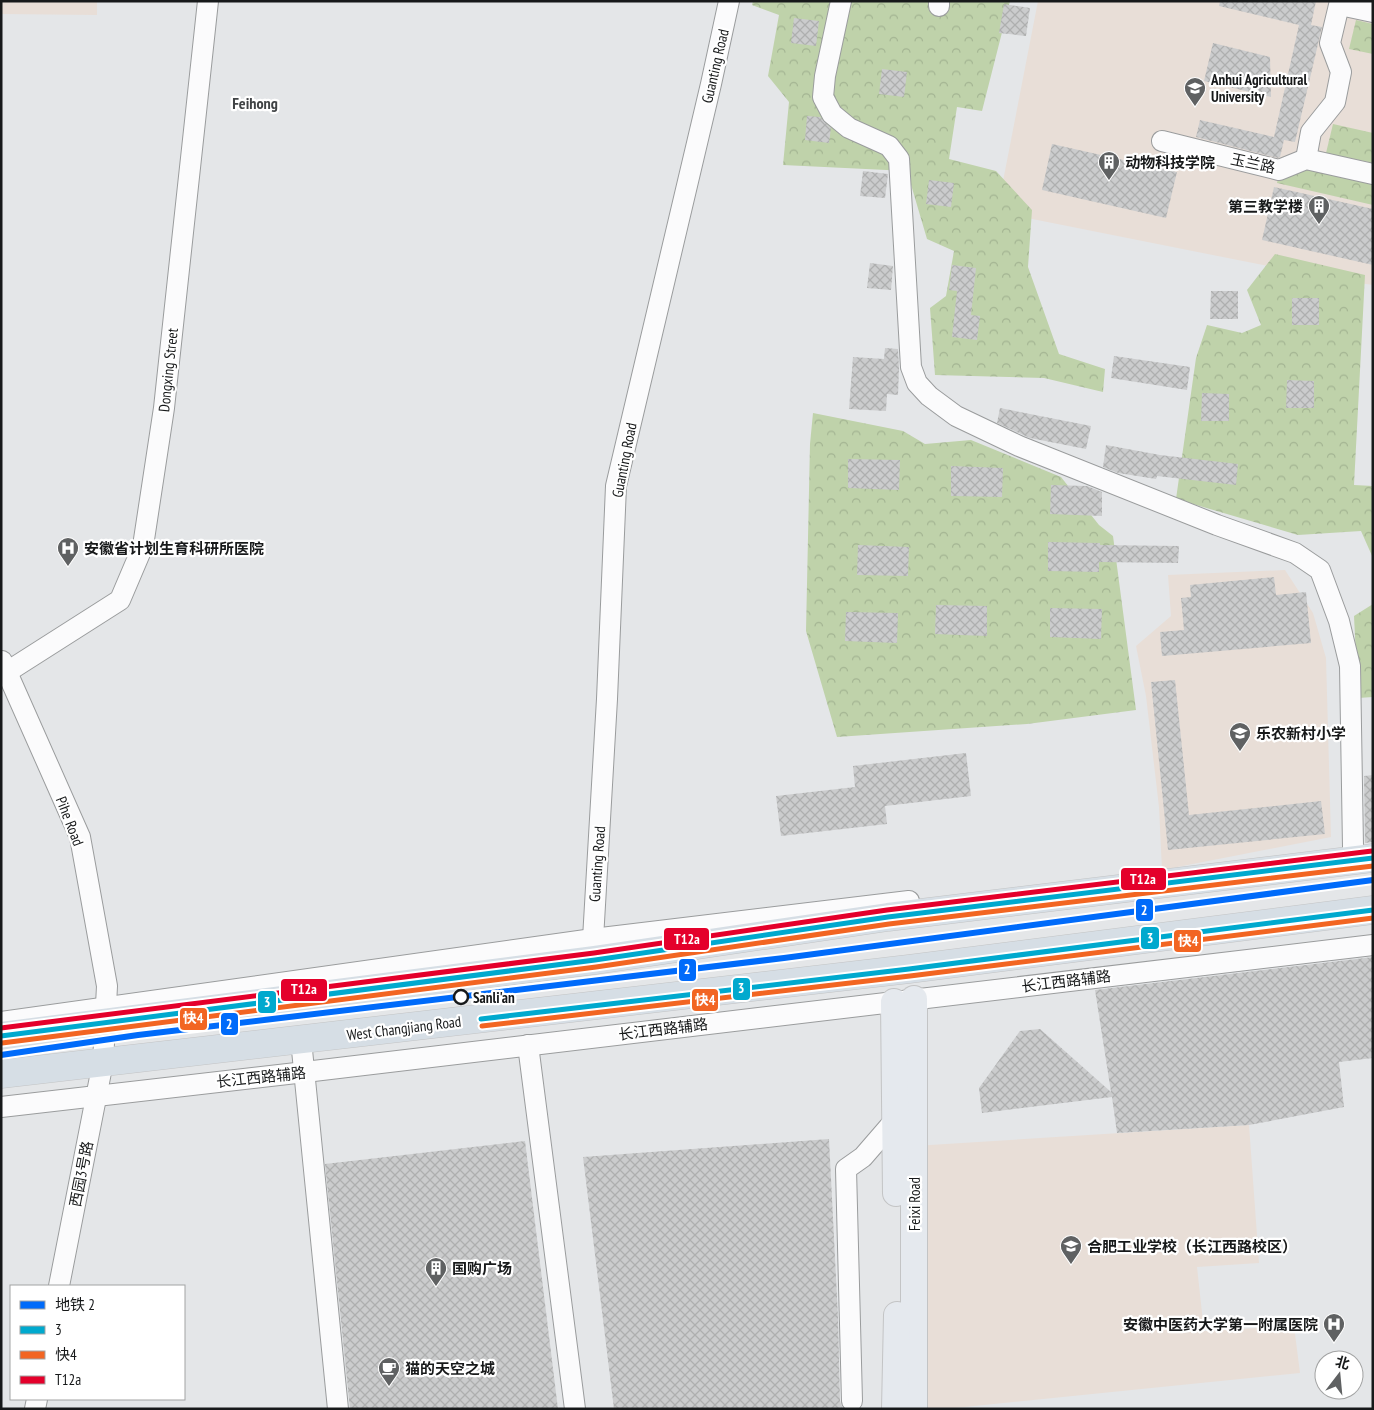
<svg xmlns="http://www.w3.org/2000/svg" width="1374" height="1410" font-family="'PT Sans Narrow','Noto Sans SC',sans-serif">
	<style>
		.education { fill: #e8ded7 }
		.forest { fill: url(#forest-crowns) }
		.building { fill: url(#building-cross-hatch) }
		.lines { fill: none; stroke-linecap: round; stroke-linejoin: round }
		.minor-casing { stroke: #9a9c9d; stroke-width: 22 }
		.major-casing { stroke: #c3c4c5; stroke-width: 28 }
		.highway-casing { stroke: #c3c4c5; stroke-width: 29 }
		.minor { stroke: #fbfbfc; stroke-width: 20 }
		.major { stroke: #e5e9ee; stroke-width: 26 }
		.highway { stroke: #d6dee5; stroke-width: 28 }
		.bus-1-casing { stroke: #fff; stroke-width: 9 }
		.bus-2-casing { stroke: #fff; stroke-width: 9 }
		.bus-3-casing { stroke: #fff; stroke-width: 9 }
		.bus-1 { stroke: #00a9ce; stroke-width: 5 }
		.bus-2 { stroke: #f26522; stroke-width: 5 }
		.bus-3 { stroke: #e4002b; stroke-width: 5 }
		.metro-1-casing { stroke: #fff; stroke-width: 10 }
		.metro-1 { stroke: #006bfa; stroke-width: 6 }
		.stop-dot { fill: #fff; stroke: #17191a; stroke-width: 2.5 }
		.labels { text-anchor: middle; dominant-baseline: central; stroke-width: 4.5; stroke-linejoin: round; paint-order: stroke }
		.street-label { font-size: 15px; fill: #17191a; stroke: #fff }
		.poi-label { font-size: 15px; font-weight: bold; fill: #17191a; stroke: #fff; text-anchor: start }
		.stop-label { font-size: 15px; font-weight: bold; fill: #17191a; stroke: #fff; text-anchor: start }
		.neighbourhood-label { font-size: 16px; font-weight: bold; fill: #404345; stroke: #fff }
		.line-badge { stroke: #fff; stroke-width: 2 }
		.badge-label { font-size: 14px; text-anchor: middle; font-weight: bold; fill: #fff }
	</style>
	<defs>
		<pattern id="forest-crowns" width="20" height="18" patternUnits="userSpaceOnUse" patternTransform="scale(1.25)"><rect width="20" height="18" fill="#bfd2aa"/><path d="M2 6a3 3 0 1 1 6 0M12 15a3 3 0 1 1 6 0" fill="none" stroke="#a3b492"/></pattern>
		<pattern id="building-cross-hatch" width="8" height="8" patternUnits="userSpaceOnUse" patternTransform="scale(1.25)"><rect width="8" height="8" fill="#cbcccd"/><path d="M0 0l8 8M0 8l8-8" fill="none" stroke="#aeafaf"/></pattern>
	</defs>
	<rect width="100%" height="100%" fill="#e4e6e8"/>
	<g class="education">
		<path d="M1 1H97V15L1 14Z"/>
		<path d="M1038 1H1373V285L1338 280 997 212Z"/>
		<path d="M1285 570 1313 613 1326 658 1331 837 1162 870 1159 807 1146 696 1136 646 1171 616 1168 575Z"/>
		<path d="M1249 1125 1259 1263 1197 1267 1204 1331 1294 1326 1300 1373 945 1409H914V1146Z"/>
	</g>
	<g class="forest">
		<path d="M753 1H1010L982 111 957 107 949 159 996 171 1032 210 1028 267 1059 354 1105 369 1103 392 1044 378 935 375 930 308 946 296 954 251 927 239 907 171 783 165 789 102 768 76 779 15 752 5Z"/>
		<path d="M1356 20 1373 24V54L1349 49Z"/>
		<path d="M1333 124 1373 133V163L1326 153Z"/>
		<path d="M1305 166 1373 181V205L1277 183 1279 174Z"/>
		<path d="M1275 254 1365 275 1354 485 1373 486V558L1361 531 1298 535 1176 499 1196 358 1207 325 1242 333 1261 325 1247 290Z"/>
		<path d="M813 413 903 431 925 444 971 440 1061 477 1099 525 1113 536 1136 710 1027 724 837 737 806 631 810 444Z"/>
		<path d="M1373 604V697L1358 698 1354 616Z"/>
	</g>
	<g class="building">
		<path d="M1220 1H1316L1311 25 1322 27 1295 142 1284 140 1280 157 1278 158 1196 137 1200 120 1274 137 1299 25 1219 6Z"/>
		<path d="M1004 4 1030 8 1026 36 999 33Z"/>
		<path d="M794 18 819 21 816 46 791 43Z"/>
		<path d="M1213 43 1270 57 1271 97 1204 81Z"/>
		<path d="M882 69 907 72 904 97 879 94Z"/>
		<path d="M807 116 820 117 831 128 829 143 805 140Z"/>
		<path d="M1052 144 1177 172 1166 218 1042 190Z"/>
		<path d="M863 171 888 174 885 198 860 196Z"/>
		<path d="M929 180 954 183 951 207 926 204Z"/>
		<path d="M1274 187 1373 209V265L1262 240Z"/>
		<path d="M870 263 893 266 891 290 867 288Z"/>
		<path d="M952 265 976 268 971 315 980 316 977 340 952 337 957 291 949 290Z"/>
		<path d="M1211 291H1238V319H1210Z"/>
		<rect x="1292" y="298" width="27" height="27"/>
		<path d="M885 348 898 349 899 368 898 395 887 394 886 411 849 409 853 357 884 359Z"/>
		<path d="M1114 356 1190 367 1187 390 1111 378Z"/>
		<path d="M1287 380 1314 381V408H1286Z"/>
		<path d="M1202 393 1229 394V421H1201Z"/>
		<path d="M1000 408 1091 426 1086 449 1030 438 997 423Z"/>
		<path d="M1106 445 1160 455 1238 464 1236 485 1157 476 1156 479 1118 473 1103 467Z"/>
		<path d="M848 459 900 460 899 490 848 488Z"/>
		<path d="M951 466 1003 468 1002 497 951 496Z"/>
		<path d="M1051 485 1087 486 1102 492V516L1050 514Z"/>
		<path d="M1048 542 1100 543V545L1179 546 1178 563 1099 562V572L1048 571Z"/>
		<path d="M858 545 909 547 908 576 857 575Z"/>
		<path d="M1274 577 1276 595 1306 592 1311 643 1162 656 1160 632 1184 630 1181 598 1191 597 1190 585Z"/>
		<path d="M936 605 987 606V636L935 634Z"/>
		<path d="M1050 608 1102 609 1101 639 1050 637Z"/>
		<path d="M846 612 898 613 897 643 845 641Z"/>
		<path d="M1175 680 1189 815 1321 801 1325 834 1168 850 1151 682Z"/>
		<path d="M966 753 971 796 885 806 887 824 781 836 776 796 855 787 853 766Z"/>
		<path d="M1373 775V842L1365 843 1364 776Z"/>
		<path d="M1373 957V1058L1339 1062 1344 1107 1249 1125 1117 1133 1112 1097 982 1113 979 1088 1020 1031 1040 1029 1111 1092 1095 990Z"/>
		<path d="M829 1139 838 1317 840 1401 843 1409H614L583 1157Z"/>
		<path d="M525 1141 558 1409H350L325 1164Z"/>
	</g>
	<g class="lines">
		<g class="minor-casing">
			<g id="minor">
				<path d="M841 1 825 76 823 97 832 114 849 128 889 146 899 159 911 367 917 383 929 396 956 416 1019 446 1217 525 1295 553 1320 570 1339 621 1350 666 1353 847"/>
				<path d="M1340 5 1373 12"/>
				<path d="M939 6V1"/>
				<path d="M1162 141 1279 170 1306 159 1373 174"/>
				<path d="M1306 159 1311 132 1335 102 1341 72 1330 43 1340 1"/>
				<path d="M2 661 80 837 107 986 103 1062 59 1286"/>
				<path d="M7 672 120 600 143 546 164 408 208 1"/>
				<path d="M594 950 593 939 607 699 616 486 711 84 729 1"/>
				<path d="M1 1022 593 939 909 901"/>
				<path d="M301 1040 338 1409"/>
				<path d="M528 1045 575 1409"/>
				<path d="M1 1107 305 1072 1373 945"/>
				<path d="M852 1401 846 1169 863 1157 895 1120"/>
				<path d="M35 1409 37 1399"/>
			</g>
		</g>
		<g class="major-casing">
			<g id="major">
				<path d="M914 999V1409"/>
				<path d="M894 1002 896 1193"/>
				<path d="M895 1409 897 1315"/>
			</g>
		</g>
		<g class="highway-casing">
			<g id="highway">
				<path d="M1 1036 595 960 888 917 1373 858"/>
				<path d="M1 1074 909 969 1373 910"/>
			</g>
		</g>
		<use href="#minor" class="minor"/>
		<use href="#major" class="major"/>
		<use href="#highway" class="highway"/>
		<g class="bus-1-casing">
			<g id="bus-1">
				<path d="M481 1019 909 969 1373 910"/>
				<path d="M1 1036 595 960 888 917 1373 858"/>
			</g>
		</g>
		<g class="bus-2-casing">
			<g id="bus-2">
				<path d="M482 1026 910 976 1373 918"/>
				<path d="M2 1043 596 967 889 924 1373 866"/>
			</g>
		</g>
		<g class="bus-3-casing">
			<path id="bus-3" d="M1 1028 594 953 887 910 1372 851"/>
		</g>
		<use href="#bus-1" class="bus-1"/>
		<use href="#bus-2" class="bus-2"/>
		<use href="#bus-3" class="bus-3"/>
		<g class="metro-1-casing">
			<path id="metro-1" d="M1 1055 138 1035 784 958 1373 880"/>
		</g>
		<use href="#metro-1" class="metro-1"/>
	</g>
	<defs>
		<g id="university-pin" transform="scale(1.125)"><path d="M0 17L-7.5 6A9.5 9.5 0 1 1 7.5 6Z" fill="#5f6162" stroke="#fff"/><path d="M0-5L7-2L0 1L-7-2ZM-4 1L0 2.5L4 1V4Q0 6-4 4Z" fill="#fff"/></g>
		<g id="building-pin" transform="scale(1.125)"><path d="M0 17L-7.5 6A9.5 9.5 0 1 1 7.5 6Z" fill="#5f6162" stroke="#fff"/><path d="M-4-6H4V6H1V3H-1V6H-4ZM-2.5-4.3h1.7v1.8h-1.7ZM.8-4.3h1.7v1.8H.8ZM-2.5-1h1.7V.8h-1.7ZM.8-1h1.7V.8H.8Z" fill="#fff"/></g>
		<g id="hospital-pin" transform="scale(1.125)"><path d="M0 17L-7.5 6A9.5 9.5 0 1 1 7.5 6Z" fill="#5f6162" stroke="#fff"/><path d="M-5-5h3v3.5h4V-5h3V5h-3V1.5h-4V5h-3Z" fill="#fff"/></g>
		<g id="school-pin" transform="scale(1.125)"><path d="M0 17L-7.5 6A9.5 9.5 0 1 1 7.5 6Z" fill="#5f6162" stroke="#fff"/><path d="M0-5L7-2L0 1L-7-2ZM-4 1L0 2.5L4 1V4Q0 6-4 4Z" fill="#fff"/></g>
		<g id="cafe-pin" transform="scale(1.125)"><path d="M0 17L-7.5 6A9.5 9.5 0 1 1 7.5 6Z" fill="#5f6162" stroke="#fff"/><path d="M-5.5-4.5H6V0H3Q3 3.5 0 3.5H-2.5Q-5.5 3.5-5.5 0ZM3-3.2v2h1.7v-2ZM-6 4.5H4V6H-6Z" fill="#fff"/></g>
	</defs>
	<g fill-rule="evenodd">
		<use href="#university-pin" x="1195" y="88"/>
		<use href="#building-pin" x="1109" y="162"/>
		<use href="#building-pin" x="1319" y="206"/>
		<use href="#hospital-pin" x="68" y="548"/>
		<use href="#school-pin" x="1240" y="733"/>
		<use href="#university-pin" x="1071" y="1246"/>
		<use href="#building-pin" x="436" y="1268"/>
		<use href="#hospital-pin" x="1334" y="1324"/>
		<use href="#cafe-pin" x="389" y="1368"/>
	</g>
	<circle class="stop-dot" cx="461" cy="997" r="7"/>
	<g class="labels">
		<g class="street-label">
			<text transform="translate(715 66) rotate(-77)">Guanting Road</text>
			<text transform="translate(1253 163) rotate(12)">玉兰路</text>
			<text transform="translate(168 370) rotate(-84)">Dongxing Street</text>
			<text transform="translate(624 460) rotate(-79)">Guanting Road</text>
			<text transform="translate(70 821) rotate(69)">Pihe Road</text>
			<text transform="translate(597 864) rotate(-86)">Guanting Road</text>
			<text transform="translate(1066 981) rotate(-7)">长江西路辅路</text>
			<text transform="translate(404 1028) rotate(-7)">West Changjiang Road</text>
			<text transform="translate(663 1029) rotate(-7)">长江西路辅路</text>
			<text transform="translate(261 1077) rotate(-6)">长江西路辅路</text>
			<text transform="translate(81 1174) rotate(-79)">西园3号路</text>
			<text transform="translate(914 1204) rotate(-90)">Feixi Road</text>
		</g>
		<g class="poi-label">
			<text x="1211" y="79">Anhui Agricultural<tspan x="1211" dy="17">University</tspan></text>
			<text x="1125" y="162">动物科技学院</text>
			<text x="1303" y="206" text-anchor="end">第三教学楼</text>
			<text x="84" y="548">安徽省计划生育科研所医院</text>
			<text x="1256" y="733">乐农新村小学</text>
			<text x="1087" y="1246">合肥工业学校（长江西路校区）</text>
			<text x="452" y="1268">国购广场</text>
			<text x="1318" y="1324" text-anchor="end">安徽中医药大学第一附属医院</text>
			<text x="405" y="1368">猫的天空之城</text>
		</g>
		<g class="stop-label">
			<text x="473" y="997">Sanli'an</text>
		</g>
		<g class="neighbourhood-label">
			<text x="255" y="103">Feihong</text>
		</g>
	</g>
	<g class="line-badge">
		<rect x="1120" y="867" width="47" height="24" rx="5" fill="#e4002b"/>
		<rect x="1135" y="898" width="19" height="24" rx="5" fill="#006bfa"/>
		<rect x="1140" y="926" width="20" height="24" rx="5" fill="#00a9ce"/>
		<rect x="663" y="927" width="47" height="24" rx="5" fill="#e4002b"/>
		<rect x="1173" y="929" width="29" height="24" rx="5" fill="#f26522"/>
		<rect x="678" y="958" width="19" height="24" rx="5" fill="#006bfa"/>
		<rect x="732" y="977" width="19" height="24" rx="5" fill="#00a9ce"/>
		<rect x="280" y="978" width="48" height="24" rx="5" fill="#e4002b"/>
		<rect x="691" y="988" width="28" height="24" rx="5" fill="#f26522"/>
		<rect x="257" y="990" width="20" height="24" rx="5" fill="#00a9ce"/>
		<rect x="179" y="1007" width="29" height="24" rx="5" fill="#f26522"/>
		<rect x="220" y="1012" width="19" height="24" rx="5" fill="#006bfa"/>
	</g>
	<g class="badge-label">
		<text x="1143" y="884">T12a</text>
		<text x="1144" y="915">2</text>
		<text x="1150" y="943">3</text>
		<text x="687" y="944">T12a</text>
		<text x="1188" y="946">快4</text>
		<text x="687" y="974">2</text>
		<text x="741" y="993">3</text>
		<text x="304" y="994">T12a</text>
		<text x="705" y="1005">快4</text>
		<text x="267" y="1007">3</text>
		<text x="193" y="1023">快4</text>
		<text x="229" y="1029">2</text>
	</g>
	<rect width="1374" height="1410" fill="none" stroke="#17191a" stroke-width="5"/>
	<rect x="10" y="1285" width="175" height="115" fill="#ffffff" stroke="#a2a3a3"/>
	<rect x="20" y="1301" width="25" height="8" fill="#006bfa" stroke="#a2a3a3"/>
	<text x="55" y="1310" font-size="15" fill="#17191a">地铁 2</text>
	<rect x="20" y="1326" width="25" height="8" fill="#00a9ce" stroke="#a2a3a3"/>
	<text x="55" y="1335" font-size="15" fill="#17191a">3</text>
	<rect x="20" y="1351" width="25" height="8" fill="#f26522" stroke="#a2a3a3"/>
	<text x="55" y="1360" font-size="15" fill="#17191a">快4</text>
	<rect x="20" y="1376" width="25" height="8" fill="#e4002b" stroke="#a2a3a3"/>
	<text x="55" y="1385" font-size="15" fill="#17191a">T12a</text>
	<g transform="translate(1339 1375) rotate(16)"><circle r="24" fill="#ffffff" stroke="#a2a3a3"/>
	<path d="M0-4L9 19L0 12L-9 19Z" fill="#5f6162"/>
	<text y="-8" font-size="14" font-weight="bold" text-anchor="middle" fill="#17191a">北</text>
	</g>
</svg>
